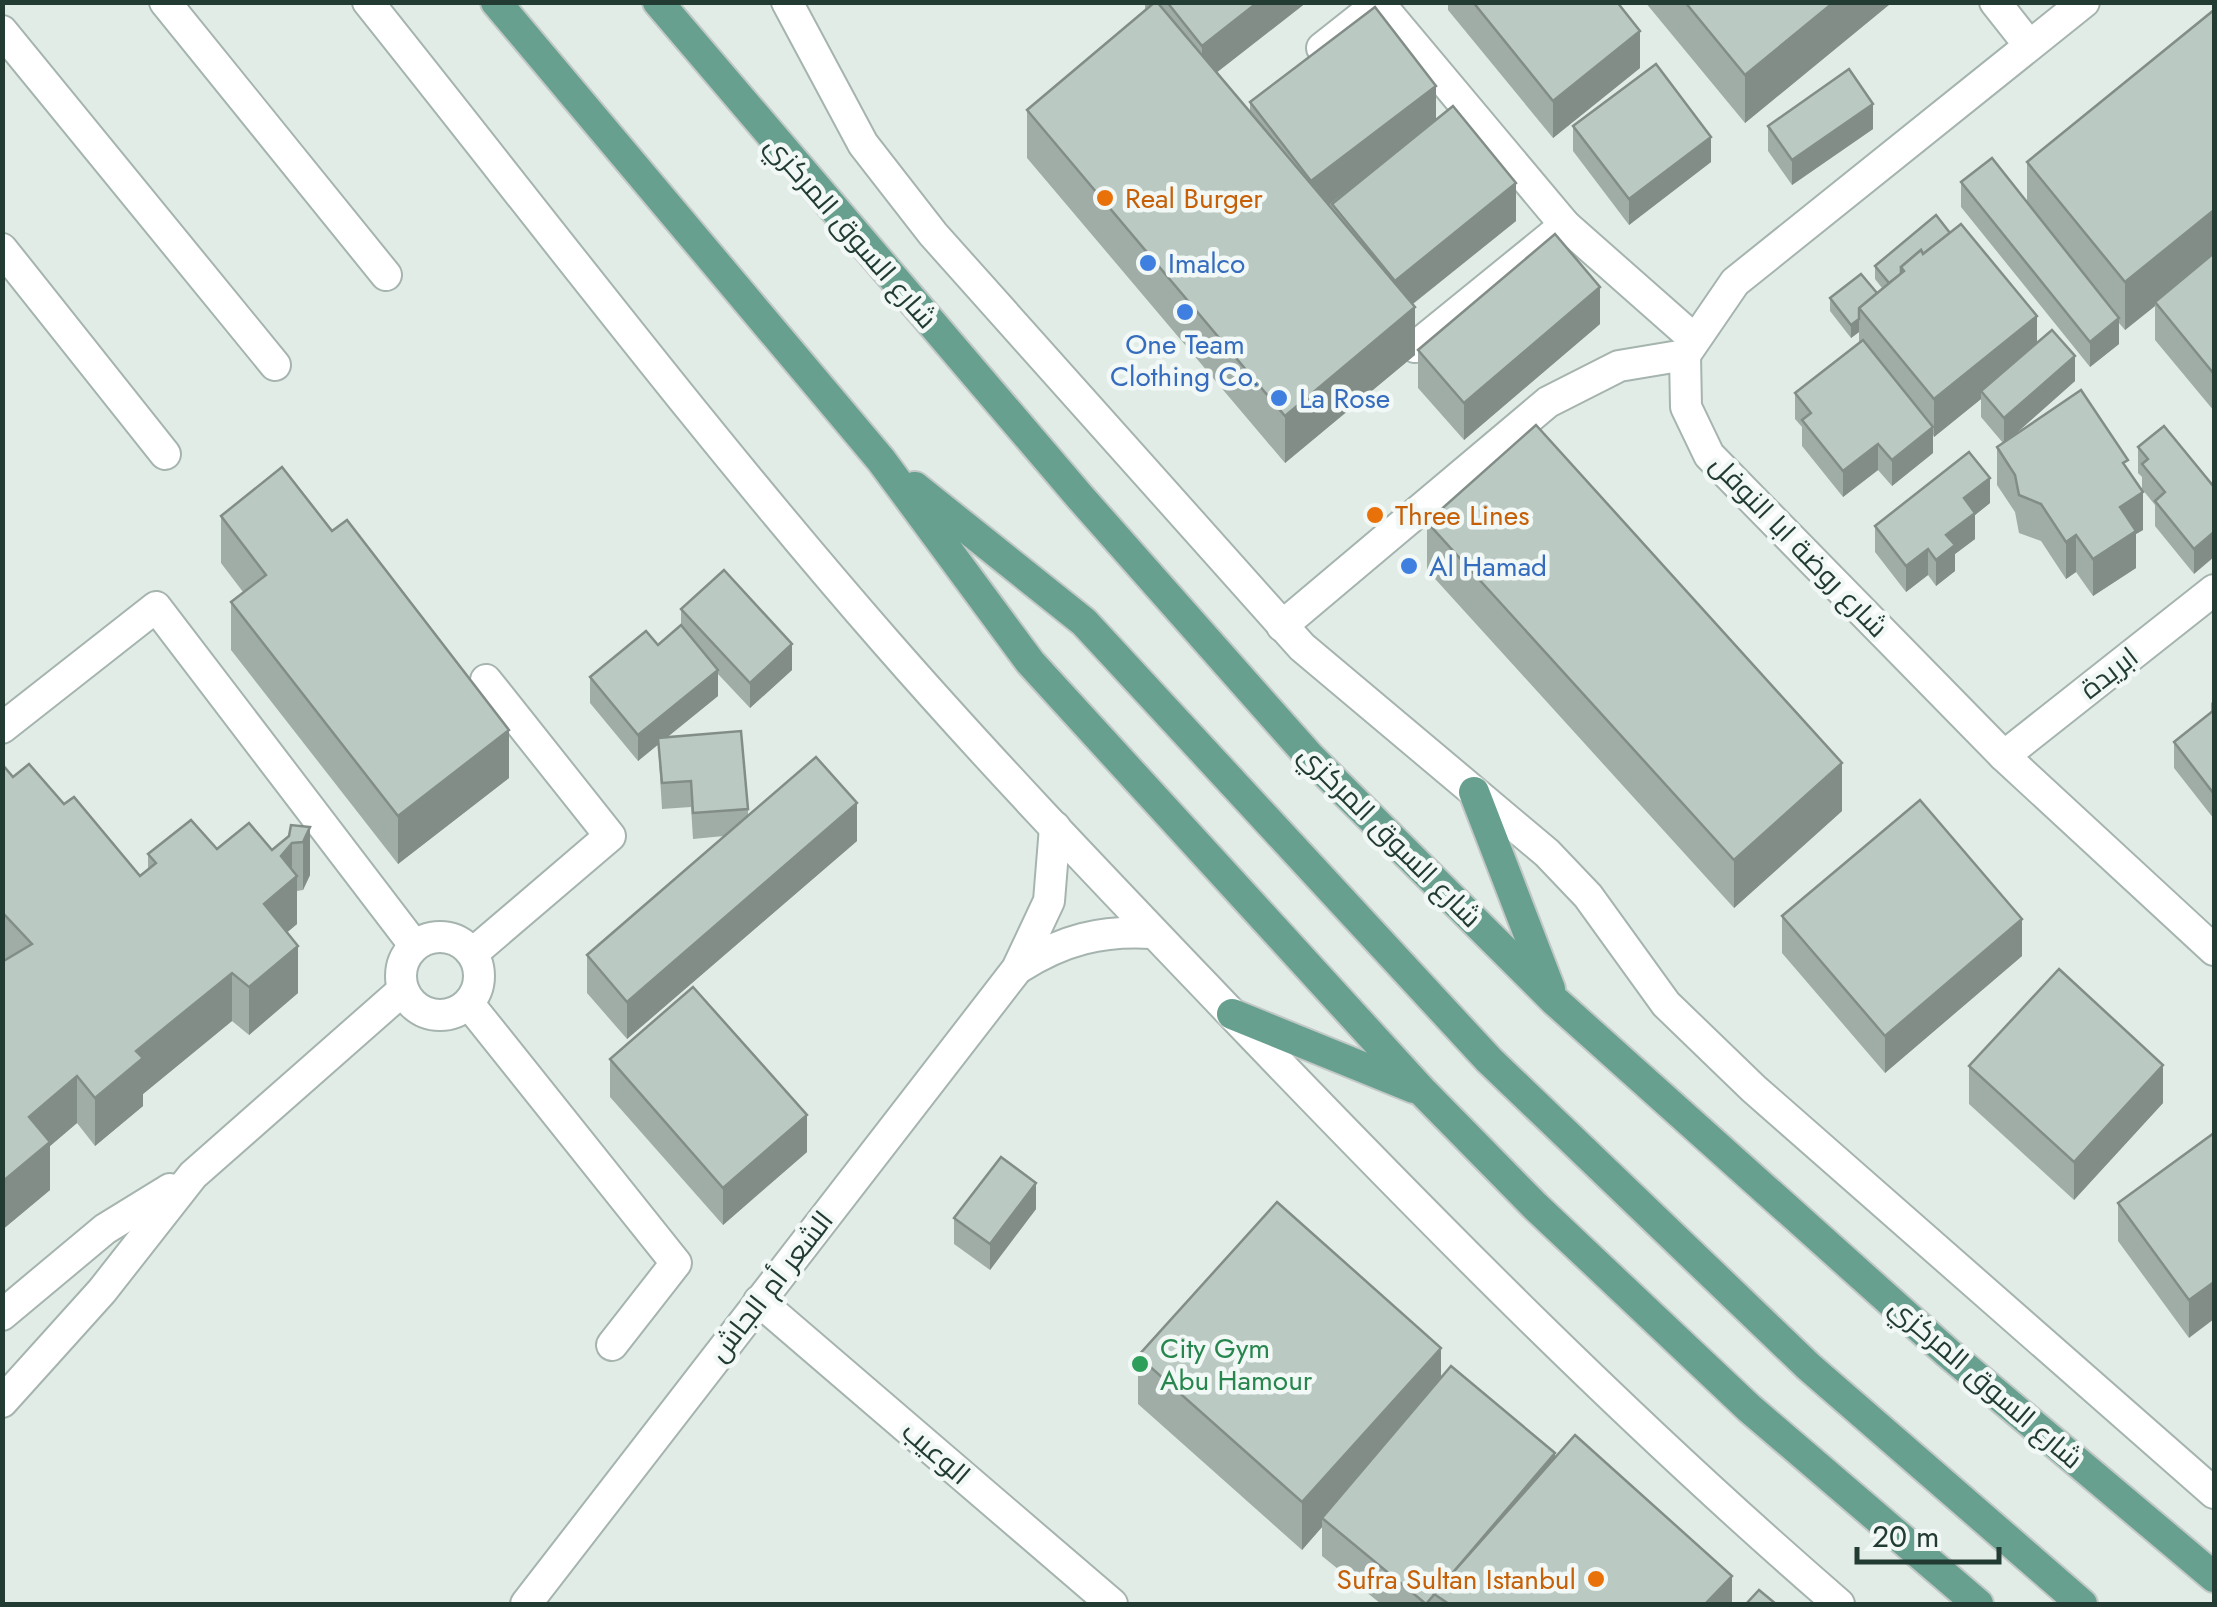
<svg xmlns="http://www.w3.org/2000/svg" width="2217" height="1607" font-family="Jost,Cairo,sans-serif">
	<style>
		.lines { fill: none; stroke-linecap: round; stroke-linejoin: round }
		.minor-casing { stroke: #a5b4ae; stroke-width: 34 }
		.major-casing { stroke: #c1c8c6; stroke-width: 34 }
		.minor { stroke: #fff; stroke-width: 30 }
		.major { stroke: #67a08f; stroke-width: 30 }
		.wall { fill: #a0ada7 }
		.shaded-wall { fill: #828d88 }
		.building { fill: #bac9c2; stroke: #828d88; stroke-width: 2.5 }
		.food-dot { fill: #e8710a; stroke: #f2f8f5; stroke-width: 4 }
		.shop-dot { fill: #3f7fe0; stroke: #f2f8f5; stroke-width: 4 }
		.leisure-dot { fill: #2e9e5b; stroke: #f2f8f5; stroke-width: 4 }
		.labels { text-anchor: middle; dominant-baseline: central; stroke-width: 9; stroke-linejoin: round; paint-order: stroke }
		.food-label { font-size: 28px; fill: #c56008; stroke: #f2f8f5; text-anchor: start }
		.street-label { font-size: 28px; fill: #223c34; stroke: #f2f8f5 }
		.shop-label { font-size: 28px; fill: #366cbe; stroke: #f2f8f5; text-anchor: start }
		.leisure-label { font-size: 28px; fill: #27864d; stroke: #f2f8f5; text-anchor: start }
	</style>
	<rect width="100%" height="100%" fill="#e2ece7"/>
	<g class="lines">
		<g class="minor-casing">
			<g id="minor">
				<path d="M165 2 386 275"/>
				<path d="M368 2C539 216 705 435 885 641 1002 775 1127 904 1250 1033 1440 1231 1632 1425 1839 1604"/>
				<path d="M787 2 863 144 933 234 1302 647 1547 853 1588 896 1666 1004 1754 1089 2214 1493"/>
				<path d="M1995 2 2029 45"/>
				<path d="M2084 2 1735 282 1685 355 1686 407 1709 455 2004 756 2214 950"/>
				<path d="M2 31 275 365"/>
				<path d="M1322 48 1379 3 1565 225 1693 338"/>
				<path d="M2 249 165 454"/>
				<path d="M1415 347 1565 225"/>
				<path d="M1282 626 1548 402 1619 366 1685 355"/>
				<path d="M2 728 156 607 414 945"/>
				<path d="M2004 756 2214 590"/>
				<circle cx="440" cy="976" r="39"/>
				<path d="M473 953 610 836 486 680"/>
				<path d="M1020 967C1063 940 1101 930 1152 933"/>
				<path d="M469 1004 676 1263 612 1345"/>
				<path d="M759 1301 1112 1604"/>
				<path d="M2 1315 105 1229 170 1189"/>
				<path d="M2 1402 102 1291 193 1175 403 990"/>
				<path d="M526 1604 1017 969 1049 901 1055 827"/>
			</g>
		</g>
		<g class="major-casing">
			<g id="major">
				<path d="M496 2 881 460 1030 662 1423 1092 1535 1206 1749 1408 1978 1604"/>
				<path d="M658 2 1080 497 1310 757 1555 1001 1948 1353 2214 1577"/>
				<path d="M915 487 1084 622 1489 1060 1809 1367 2082 1604"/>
				<path d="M1474 792 1550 989"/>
				<path d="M1232 1014 1414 1088"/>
			</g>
		</g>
		<use href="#minor" class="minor"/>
		<use href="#major" class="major"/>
	</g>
	<g class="wall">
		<path d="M1145 2H1307L1217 72 1250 112V102L1436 120 1516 221 1413 304 1415 355 1285 463 1027 158V110L1145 10Z"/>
		<path d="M1448 2H1617L1640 68 1553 138 1448 10Z"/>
		<path d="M1645 2H1890V4L1745 123Z"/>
		<path d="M2214 10V411L2155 340V306L2125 330 2119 323V344L2090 367 1961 207V182L2027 202V162Z"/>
		<path d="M1573 126 1711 162 1629 225 1573 151Z"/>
		<path d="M1768 126 1873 129 1792 185 1768 151Z"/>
		<path d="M1936 215 2037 343 2075 381 2013 436 2128 469 2143 530 2136 534V568L2093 596 2076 572 2066 579 2041 541 2019 533 2015 512 1997 485V447L2003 443 1981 417V399L1934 437 1933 435V453L1892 486 1878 470 1843 497 1802 446V427L1795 419V393L1859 343V332L1851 338 1830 311V298L1877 293 1882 288 1875 279V266Z"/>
		<path d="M1600 324 1464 440 1418 388V350Z"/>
		<path d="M2138 447 2214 487 2194 574 2155 526V505L2142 489V477L2138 473Z"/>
		<path d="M1990 503 1975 515V539L1955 554V571L1936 586 1928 575 1906 592 1875 552V526Z"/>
		<path d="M221 516 509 778 398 864 231 650V602L243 592 221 563Z"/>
		<path d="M1427 522 1842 811 1734 908 1427 570Z"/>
		<path d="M681 609 792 670 750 708 718 674V696L667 737 748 809V816L857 841 627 1039 587 993V955L724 836 693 839 691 807 662 809 658 744 638 761 590 703V677L658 645 681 625Z"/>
		<path d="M2214 700V819L2174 768V742L2211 713V703Z"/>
		<path d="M2 752 3 764 13 777 64 804 140 876 148 870V854L217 849 272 850 310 827V875L303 890 297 891V924L287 932 298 993 249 1035 232 1021 143 1094V1106L95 1146 77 1123 50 1146V1190L2 1230Z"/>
		<path d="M1782 916 2022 956 1885 1073 1782 953Z"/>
		<path d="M610 1059 807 1152 723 1225 610 1097Z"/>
		<path d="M1969 1066 2163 1103 2074 1200 1969 1104Z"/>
		<path d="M2214 1133 2189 1338 2118 1241V1203Z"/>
		<path d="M1036 1209 990 1270 954 1244V1218Z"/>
		<path d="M1138 1356 1441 1378 1555 1458 1732 1604H1381L1322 1556V1527L1302 1550 1138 1404Z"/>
	</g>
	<g class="shaded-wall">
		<path d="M1258 2H1307L1202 84V46Z"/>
		<path d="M1834 2H1890V4L1745 123V75Z"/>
		<path d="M1640 31V68L1553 138V101Z"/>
		<path d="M1436 86V123L1311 218V181Z"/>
		<path d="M1873 104V129L1792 185V160Z"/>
		<path d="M1711 137V162L1629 225V199Z"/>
		<path d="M1516 183V221L1395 318V281Z"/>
		<path d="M2214 210V258L2155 302V306L2125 330V282Z"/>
		<path d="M1600 287V324L1464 440V403Z"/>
		<path d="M1415 307V355L1285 463V416Z"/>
		<path d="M2037 316V353L1981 391V399L1934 437V399Z"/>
		<path d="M2119 318V344L2090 367V342Z"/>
		<path d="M1859 319V332L1851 338V325Z"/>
		<path d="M2075 356V381L2004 444V418Z"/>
		<path d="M1933 427V453L1892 486V460Z"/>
		<path d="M1878 444V470L1843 497V471Z"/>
		<path d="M1990 478V503L1975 515V539L1955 554V571L1936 586V560L1964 498Z"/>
		<path d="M2143 492V530L2136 534V568L2093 596V559L2120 507Z"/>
		<path d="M2214 532V557L2194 574V549Z"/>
		<path d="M2076 535V572L2066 579V542Z"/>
		<path d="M1928 549V575L1906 592V566Z"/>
		<path d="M792 644V670L750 708V683Z"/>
		<path d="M718 670V696L638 761V735Z"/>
		<path d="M509 730V778L398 864V816Z"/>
		<path d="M1842 763V811L1734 908V860Z"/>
		<path d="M857 803V841L627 1039V1002Z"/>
		<path d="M310 827V875L303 890V842Z"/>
		<path d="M292 843V880L297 876V924L264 952V904L281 856Z"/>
		<path d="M2022 919V956L1885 1073V1036Z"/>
		<path d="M298 946V993L249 1035V987Z"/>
		<path d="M232 973V1021L143 1094V1106L95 1146V1098L136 1051Z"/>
		<path d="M2163 1065V1103L2074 1200V1162Z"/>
		<path d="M77 1076V1123L50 1146V1190L2 1230V1182L29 1117Z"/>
		<path d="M807 1115V1152L723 1225V1188Z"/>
		<path d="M1036 1183V1209L990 1270V1244Z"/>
		<path d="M2214 1282V1319L2189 1338V1300Z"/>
		<path d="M1441 1348V1396L1322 1518V1527L1302 1550V1502Z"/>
		<path d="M1555 1453V1490L1435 1594Z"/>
		<path d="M1732 1576V1604H1705Z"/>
	</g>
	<g class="building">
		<path d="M1155 2H1157L1415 307 1285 416 1027 110Z"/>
		<path d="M1167 2H1258L1202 46Z"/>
		<path d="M1473 2H1617L1640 31 1553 101Z"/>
		<path d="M1685 2H1834L1745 75Z"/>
		<path d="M1375 7 1436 86 1311 181 1250 102Z"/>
		<path d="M2214 10V210L2125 282 2027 162Z"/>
		<path d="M1656 64 1711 137 1629 199 1573 126Z"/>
		<path d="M1849 69 1873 104 1792 160 1768 126Z"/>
		<path d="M1453 106 1516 183 1395 281 1332 204Z"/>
		<path d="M1992 158 2119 318 2090 342 1961 182Z"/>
		<path d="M1936 215 1950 233 1923 254 1921 250 1901 267V274L1889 283 1875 266Z"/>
		<path d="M1961 224 2037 316 1934 399 1859 308 1904 271 1901 267 1921 250 1923 254Z"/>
		<path d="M1555 234 1600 287 1464 403 1418 350Z"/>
		<path d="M2214 253V374L2155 302Z"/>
		<path d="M1861 274 1877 293 1859 308V319L1851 325 1830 298Z"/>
		<path d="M2052 330 2075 356 2004 418 1981 391Z"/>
		<path d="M1863 340 1933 427 1892 460 1878 444 1843 471 1802 420 1811 413 1795 393Z"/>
		<path d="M2081 390 2128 460 2123 463 2143 492 2120 507 2136 531 2093 559 2076 535 2066 542 2041 504 2019 495 2015 475 1997 447Z"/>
		<path d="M1536 425 1842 763 1734 860 1427 522Z"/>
		<path d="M2164 426 2214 487V532L2194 549 2155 501 2165 492 2142 464 2148 459 2138 447Z"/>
		<path d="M1969 452 1990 478 1964 498 1975 513 1946 535 1955 545 1936 560 1928 549 1906 566 1875 526Z"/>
		<path d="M282 467 332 531 347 520 509 730 398 816 231 602 266 575 221 516Z"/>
		<path d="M724 570 792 644 750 683 681 609Z"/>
		<path d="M681 625 718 670 638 735 590 677 646 631 658 645Z"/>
		<path d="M2214 710V794L2174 742Z"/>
		<path d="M741 731 748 809 693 813 691 781 662 783 658 738Z"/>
		<path d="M816 757 857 803 627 1002 587 955Z"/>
		<path d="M2 764 13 777 29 764 64 804 74 797 140 876 156 863 148 854 191 820 217 849 249 823 272 850 289 836 291 825 310 827 303 842 292 843 281 856 297 876 264 904 298 946 249 987 232 973 136 1051 143 1058 95 1098 77 1076 29 1117 50 1142 2 1182V962L32 944 2 912Z"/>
		<path d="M1920 800 2022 919 1885 1036 1782 916Z"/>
		<path d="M2059 969 2163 1065 2074 1162 1969 1066Z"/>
		<path d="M693 987 807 1115 723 1188 610 1059Z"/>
		<path d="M2214 1133V1282L2189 1300 2118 1203Z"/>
		<path d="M1001 1157 1036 1183 990 1244 954 1218Z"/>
		<path d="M1277 1202 1441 1348 1302 1502 1138 1356Z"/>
		<path d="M1451 1366 1555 1453 1426 1604 1322 1518Z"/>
		<path d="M1575 1435 1732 1576 1705 1604H1449L1434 1594Z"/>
		<path d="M1759 1590 1776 1604H1746Z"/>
	</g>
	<g class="food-dot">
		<circle cx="1105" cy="198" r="10"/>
		<circle cx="1375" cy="515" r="10"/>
		<circle cx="1596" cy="1579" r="10"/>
	</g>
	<g class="shop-dot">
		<circle cx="1148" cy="263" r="10"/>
		<circle cx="1185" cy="312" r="10"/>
		<circle cx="1279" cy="398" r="10"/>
		<circle cx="1409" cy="566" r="10"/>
	</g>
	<circle class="leisure-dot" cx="1140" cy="1364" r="10"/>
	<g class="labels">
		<g class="food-label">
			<text x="1125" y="198">Real Burger</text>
			<text x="1395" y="515">Three Lines</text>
			<text x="1576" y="1579" text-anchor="end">Sufra Sultan Istanbul</text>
		</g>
		<g class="street-label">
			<text transform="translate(851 232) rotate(49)">شارع السوق المركزي</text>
			<text transform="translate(1799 546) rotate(46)">شارع روضة ابا النوفل</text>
			<text transform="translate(2109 673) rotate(-38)">ابريدة</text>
			<text transform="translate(1390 836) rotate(45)">شارع السوق المركزي</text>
			<text transform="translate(771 1286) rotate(-52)">الشعر أم الجاش</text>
			<text transform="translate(1986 1383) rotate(41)">شارع السوق المركزي</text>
			<text transform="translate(936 1453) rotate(41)">الوعيب</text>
		</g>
		<g class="shop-label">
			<text x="1168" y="263">Imalco</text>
			<text x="1185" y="344" text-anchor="middle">One Team<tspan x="1185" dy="32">Clothing Co.</tspan></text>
			<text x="1299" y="398">La Rose</text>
			<text x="1429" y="566">Al Hamad</text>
		</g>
		<g class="leisure-label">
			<text x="1160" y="1348">City Gym<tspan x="1160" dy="32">Abu Hamour</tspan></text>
		</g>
	</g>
	<rect width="2217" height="1607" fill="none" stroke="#223c34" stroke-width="10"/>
	<path d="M1857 1547v15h142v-15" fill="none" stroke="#223c34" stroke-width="5"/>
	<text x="1872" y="1547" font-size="30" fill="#223c34" stroke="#f2f8f5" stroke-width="8" paint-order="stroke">20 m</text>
</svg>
